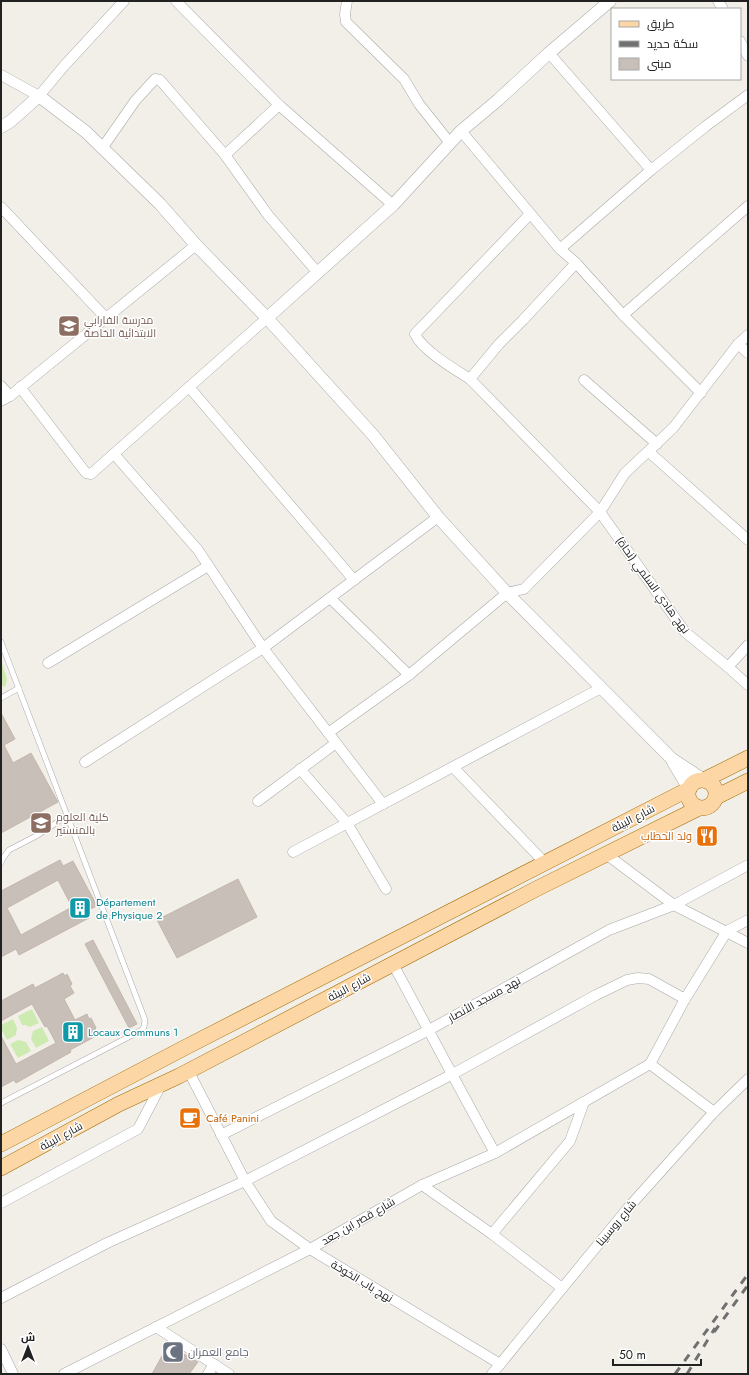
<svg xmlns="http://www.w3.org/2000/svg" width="749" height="1375" font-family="Jost,Cairo,sans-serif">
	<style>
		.grass { fill: #cdebb0 }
		.building { fill: #c7bfb8; stroke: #c4b6ab; fill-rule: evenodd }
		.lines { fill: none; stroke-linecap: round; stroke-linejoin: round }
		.service-casing { stroke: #a9a9a9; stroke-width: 6 }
		.minor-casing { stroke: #a9a9a9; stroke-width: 11 }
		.tertiary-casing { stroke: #a9a9a9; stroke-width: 13 }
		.primary-casing { stroke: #a06b00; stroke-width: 16 }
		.service { stroke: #fff; stroke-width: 5 }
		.minor { stroke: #fff; stroke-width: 10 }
		.tertiary { stroke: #fff; stroke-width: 12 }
		.primary { stroke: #fcd6a4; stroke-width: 15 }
		.rail { stroke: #707070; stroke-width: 3; stroke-dasharray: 8 8; stroke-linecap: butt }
		.labels { text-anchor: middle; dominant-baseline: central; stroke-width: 3; stroke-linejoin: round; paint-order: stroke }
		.education-label { font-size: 11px; fill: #785e54; stroke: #fff; text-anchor: start }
		.street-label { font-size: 11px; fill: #222; stroke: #fff }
		.food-label { font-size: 11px; fill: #c56008; stroke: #fff; text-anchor: end }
		.culture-label { font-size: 11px; fill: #0d838f; stroke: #fff; text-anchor: start }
		.worship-label { font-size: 11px; fill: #5b616d; stroke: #fff; text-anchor: start }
	</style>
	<rect width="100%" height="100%" fill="#f2efe9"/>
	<g class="grass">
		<path d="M1 659 7 680 5 687 1 685Z"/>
		<path d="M32 1009 39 1023 30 1027 26 1025H22L18 1016Z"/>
		<path d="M13 1019 17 1028 16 1035 7 1040 1 1028V1025Z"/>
		<path d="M42 1027 49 1041 36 1048 31 1039 33 1031Z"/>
		<path d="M18 1040 26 1042 31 1051 18 1058 10 1044Z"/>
	</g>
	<g class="building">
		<path d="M1 713 15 739 4 745 13 763 31 753 58 802 1 833Z"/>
		<path d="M60 860 63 866 73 861 97 906 86 911 89 918 19 955 16 949 1 957V891ZM58 880 72 907 21 935 7 908Z"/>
		<path d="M238 879 257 917 177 958 157 920Z"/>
		<path d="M93 940 137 1024 129 1028 85 944Z"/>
		<path d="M63 973 65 976 67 974 72 984 70 986 74 993 64 999 75 1020 87 1014 89 1019 91 1018 96 1028 95 1029 98 1035 70 1050 71 1052 16 1083 14 1080 1 1087V1036L16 1064 56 1043 47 1026 45 1027 32 1004 1 1021V1001L33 984 35 988Z"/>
		<path d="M168 1345 198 1362 189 1374H152Z"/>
	</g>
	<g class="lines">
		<g class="service-casing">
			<g id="service">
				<path d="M1 642 145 1020 144 1027 142 1030 1 1103"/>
				<path d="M1 698 19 688"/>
				<path d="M1 863 3 858 9 850 38 835 68 815"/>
			</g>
		</g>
		<g class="minor-casing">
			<g id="minor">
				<path d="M176 1 279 105 393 205"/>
				<path d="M347 1 345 14 346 22 404 79 419 104 450 143"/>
				<path d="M718 1 723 9"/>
				<path d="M740 41 748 56"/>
				<path d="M549 53 651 170"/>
				<path d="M1 75 39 96 64 66 124 1"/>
				<path d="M461 131 560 249 576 263 623 315 701 393"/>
				<path d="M103 147 135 101 155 79 160 80 225 155 268 215 318 273"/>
				<path d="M225 155 279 105"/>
				<path d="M1 207 105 317"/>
				<path d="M560 249 651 170 706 126 748 95"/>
				<path d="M576 263 523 320 499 344 470 379 600 512 685 632 728 667 748 685"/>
				<path d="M623 315 748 206"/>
				<path d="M738 344 748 353"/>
				<path d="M470 379C454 369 422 350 415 334L530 214"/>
				<path d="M584 380 657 444"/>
				<path d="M1 386 10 396"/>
				<path d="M20 387 86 473 91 474 267 318"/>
				<path d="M189 387 354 580"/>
				<path d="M1 401 10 396 196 245"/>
				<path d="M649 452 748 540"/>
				<path d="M114 454 198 550 263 648 383 804"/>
				<path d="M330 598 409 675"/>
				<path d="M48 663 208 566"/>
				<path d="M728 667 748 645"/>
				<path d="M328 733 409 675 507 593 524 589 600 512 625 473 673 428 738 344 748 335"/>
				<path d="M85 762 263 648 438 517"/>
				<path d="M453 767 545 863"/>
				<path d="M300 769 347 823 386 889"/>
				<path d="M258 801 336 743"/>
				<path d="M293 852 601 688"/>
				<path d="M606 854 674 905 748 943"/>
				<path d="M393 964C427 1027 460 1090 495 1153"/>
				<path d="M650 1064 685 999 727 931 748 920"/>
				<path d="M650 1064 714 1112"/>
				<path d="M188 1070 245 1181 271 1221 310 1249 500 1364"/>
				<path d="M221 1135 429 1030 609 930 674 905 748 865"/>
				<path d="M422 1185 492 1234 562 1288"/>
				<path d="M1 1203 138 1129 161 1085"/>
				<path d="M492 1234 570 1141 584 1102"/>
				<path d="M1 1298 107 1243 245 1181 451 1075 596 995 627 980 638 978 649 979 685 999"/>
				<path d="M156 1327 229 1374"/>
				<path d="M1 1349 13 1374"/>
				<path d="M64 1374 310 1249 422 1185 495 1153 650 1064"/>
				<path d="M208 1374 214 1364"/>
				<path d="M492 1374 628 1208 714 1112 748 1079"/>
			</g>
		</g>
		<g class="tertiary-casing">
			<g id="tertiary">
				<path d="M1 127 11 121 39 96 86 132 160 204 196 245 267 318 373 435 438 517 507 593 672 759 704 780"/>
				<path d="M267 318 393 205 461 131 498 100 549 53 610 1"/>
				<path d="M673 762 689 789"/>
			</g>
		</g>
		<g class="primary-casing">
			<g id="primary">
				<circle cx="702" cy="794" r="14"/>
				<path d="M704 780 748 758"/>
				<path d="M716 797 748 781"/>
				<path d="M1 1144 186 1047 689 789"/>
				<path d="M1 1168 119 1104 179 1076 536 889 699 808"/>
			</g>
		</g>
		<use href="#service" class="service"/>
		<use href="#minor" class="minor"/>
		<use href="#tertiary" class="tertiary"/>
		<use href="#primary" class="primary"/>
		<g class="rail">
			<path d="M714 1332 748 1285"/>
			<path d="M675 1374 748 1274"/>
			<path d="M687 1374 715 1328"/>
		</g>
	</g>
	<defs>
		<g id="school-square" transform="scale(1.15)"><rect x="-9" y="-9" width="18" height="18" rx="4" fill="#8d6e63" stroke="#fff"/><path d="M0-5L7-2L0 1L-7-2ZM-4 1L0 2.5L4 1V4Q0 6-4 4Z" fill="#fff"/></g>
		<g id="university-square" transform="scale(1.15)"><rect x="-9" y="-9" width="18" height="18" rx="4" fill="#8d6e63" stroke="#fff"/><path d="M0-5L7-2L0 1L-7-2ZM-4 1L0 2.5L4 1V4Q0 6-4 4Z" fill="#fff"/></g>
		<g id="restaurant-square" transform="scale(1.15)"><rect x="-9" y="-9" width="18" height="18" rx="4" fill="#e8710a" stroke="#fff"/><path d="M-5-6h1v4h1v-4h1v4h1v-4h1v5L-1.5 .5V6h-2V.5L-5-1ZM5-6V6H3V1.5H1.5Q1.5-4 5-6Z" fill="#fff"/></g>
		<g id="building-square" transform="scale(1.15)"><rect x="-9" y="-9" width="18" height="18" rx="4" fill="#0f9aa8" stroke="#fff"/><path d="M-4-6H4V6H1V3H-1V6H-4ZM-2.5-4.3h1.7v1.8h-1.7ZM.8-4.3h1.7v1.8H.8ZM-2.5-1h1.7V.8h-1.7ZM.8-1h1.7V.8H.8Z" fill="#fff"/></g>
		<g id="cafe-square" transform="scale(1.15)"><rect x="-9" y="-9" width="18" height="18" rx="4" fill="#e8710a" stroke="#fff"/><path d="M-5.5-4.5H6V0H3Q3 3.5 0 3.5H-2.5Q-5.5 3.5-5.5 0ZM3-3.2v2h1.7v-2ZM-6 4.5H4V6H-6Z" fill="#fff"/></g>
		<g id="mosque-square" transform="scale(1.15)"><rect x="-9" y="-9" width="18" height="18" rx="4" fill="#6b7280" stroke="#fff"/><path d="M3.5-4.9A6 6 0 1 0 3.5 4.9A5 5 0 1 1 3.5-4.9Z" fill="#fff"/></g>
	</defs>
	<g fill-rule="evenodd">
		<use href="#school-square" x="69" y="326"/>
		<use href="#university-square" x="41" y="823"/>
		<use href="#restaurant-square" x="707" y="836"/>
		<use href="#building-square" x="80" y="908"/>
		<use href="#building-square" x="73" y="1032"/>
		<use href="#cafe-square" x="190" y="1118"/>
		<use href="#mosque-square" x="173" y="1352"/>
	</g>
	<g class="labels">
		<g class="education-label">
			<text x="84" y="320">مدرسة الفارابي<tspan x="84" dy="13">الابتدائية الخاصة</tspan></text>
			<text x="56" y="817">كلية العلوم<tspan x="56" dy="13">بالمنستير</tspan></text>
		</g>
		<g class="street-label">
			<text transform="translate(653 585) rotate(54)">نهج هادي السلمي (نحاة)</text>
			<text transform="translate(633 818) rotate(-27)">شارع البيئة</text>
			<text transform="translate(349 987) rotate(-28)">شارع البيئة</text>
			<text transform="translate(484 999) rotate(-29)">نهج مسجد الأنصار</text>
			<text transform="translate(61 1136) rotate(-29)">شارع البيئة</text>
			<text transform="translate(358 1221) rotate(-30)">شارع قصر ابن جعد</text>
			<text transform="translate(616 1223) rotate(-50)">شارع روسبينا</text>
			<text transform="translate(362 1281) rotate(31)">نهج باب الخوخة</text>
		</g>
		<g class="food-label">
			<text x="692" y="836">ولد الحطاب</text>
			<text x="206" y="1118" text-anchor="start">Café Panini</text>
		</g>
		<g class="culture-label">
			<text x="96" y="902">Département<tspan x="96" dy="13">de Physique 2</tspan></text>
			<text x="88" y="1032">Locaux Communs 1</text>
		</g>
		<g class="worship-label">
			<text x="188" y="1352">جامع العمران</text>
		</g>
	</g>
	<rect width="749" height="1375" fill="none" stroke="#222222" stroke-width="4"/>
	<rect x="611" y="8" width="130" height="72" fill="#ffffff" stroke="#a7a7a7"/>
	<rect x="619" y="21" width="20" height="6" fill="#fcd6a4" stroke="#a7a7a7"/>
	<text x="647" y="28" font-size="12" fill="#222222">طريق</text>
	<rect x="619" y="41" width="20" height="6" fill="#707070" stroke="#a7a7a7"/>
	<text x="647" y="48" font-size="12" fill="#222222">سكة حديد</text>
	<rect x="619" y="58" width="20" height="12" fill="#c7bfb8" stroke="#a7a7a7"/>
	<text x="647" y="68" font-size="12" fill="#222222">مبنى</text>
	<g transform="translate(28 1347)" stroke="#ffffff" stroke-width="3" paint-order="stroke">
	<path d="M0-3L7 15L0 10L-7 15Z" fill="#222222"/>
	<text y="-6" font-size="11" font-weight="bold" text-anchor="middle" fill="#222222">ش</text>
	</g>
	<path d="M613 1359v6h88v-6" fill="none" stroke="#222222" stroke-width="2"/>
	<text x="619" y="1359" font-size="12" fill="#222222" stroke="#ffffff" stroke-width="3" paint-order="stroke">50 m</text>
</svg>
